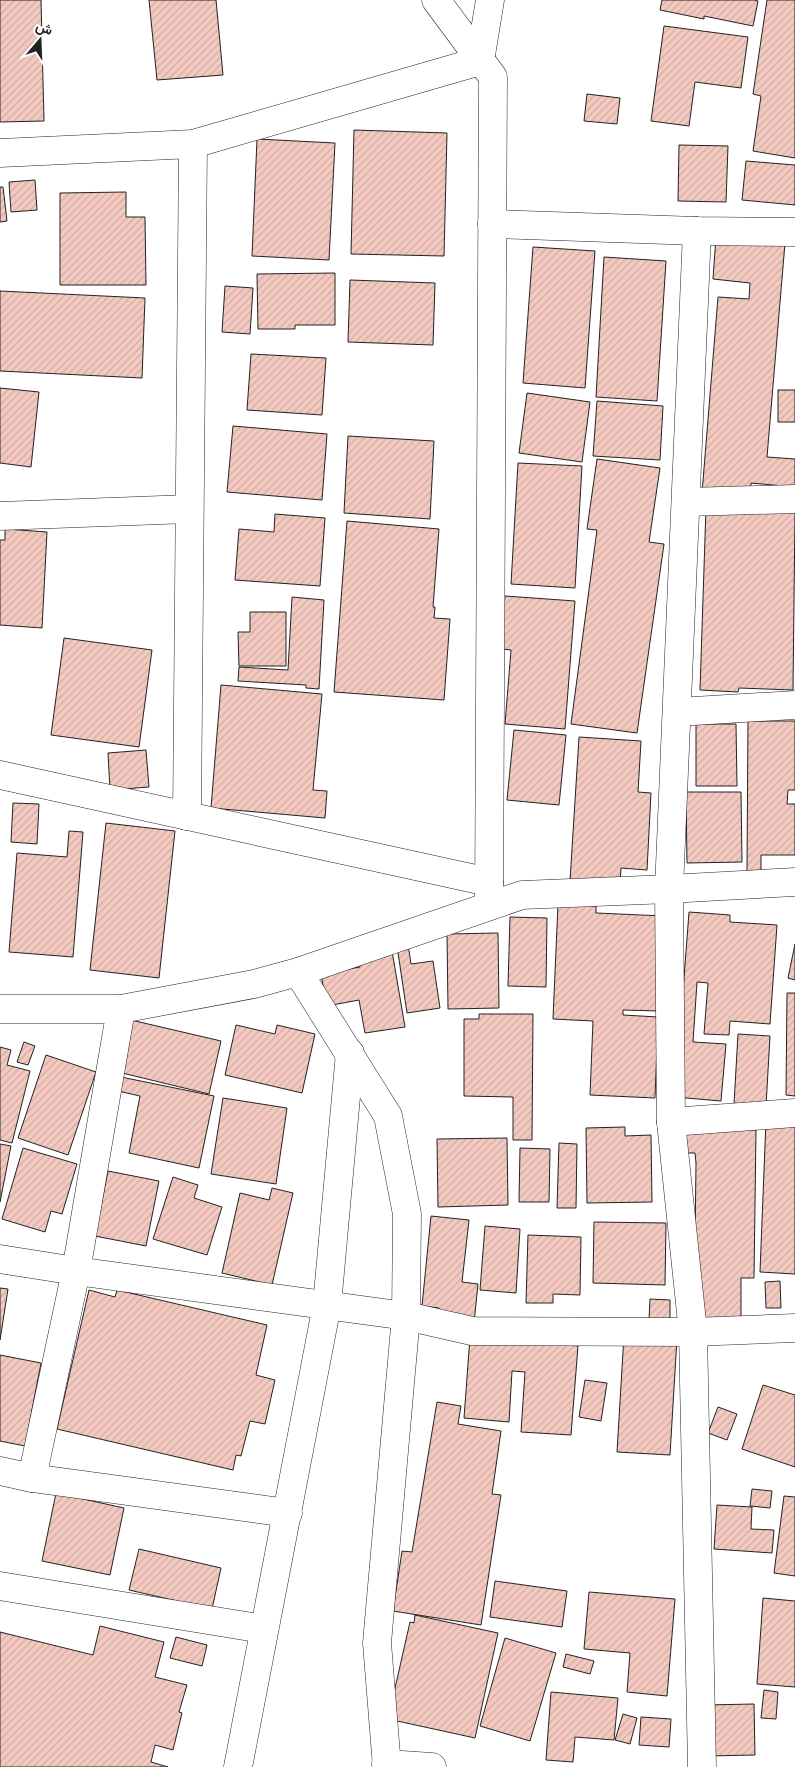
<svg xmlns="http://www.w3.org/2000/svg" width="795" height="1767" font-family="'Asap Condensed',Vazirmatn,sans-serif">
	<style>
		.building { fill: url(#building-hatch); stroke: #222 }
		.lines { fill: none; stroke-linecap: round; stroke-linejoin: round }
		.minor-casing { stroke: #222; stroke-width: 29 }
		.minor { stroke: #fff; stroke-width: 28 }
	</style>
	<defs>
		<pattern id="building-hatch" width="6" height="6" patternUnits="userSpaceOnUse" patternTransform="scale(1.25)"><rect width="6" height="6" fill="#f3c9c0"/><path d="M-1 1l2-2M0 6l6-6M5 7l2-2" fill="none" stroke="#d0aca5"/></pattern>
	</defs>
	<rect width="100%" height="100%" fill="#fff"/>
	<g class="building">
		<path d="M0 0H41L44 121 0 122Z"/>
		<path d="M149 0H216L223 75 157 80Z"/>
		<path d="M662 0H754L758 1 753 26 704 16V19L660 10Z"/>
		<path d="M767 0H795V158L753 151 761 96 753 94Z"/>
		<path d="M664 26 748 37 741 88 695 82 689 126 651 121Z"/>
		<path d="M587 94 620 98 617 124 584 121Z"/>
		<path d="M354 130 447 133 444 256 351 254Z"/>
		<path d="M257 139 335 143 329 260 252 256Z"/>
		<path d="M679 145 728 146 726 202 678 201Z"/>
		<path d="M746 161 795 165V205L742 200Z"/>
		<path d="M35 180 37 210 11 212 9 182Z"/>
		<path d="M0 187H3L7 221 0 222Z"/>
		<path d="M126 192V217H145L146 285H60V193Z"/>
		<path d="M716 237 785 243 767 457 795 459V487L751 483 750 497 702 493 718 297 749 299 750 283 713 279Z"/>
		<path d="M533 247 595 251 585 388 523 383Z"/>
		<path d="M604 257 666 261 657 401 596 397Z"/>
		<path d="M335 273V325H295V329H258L257 274Z"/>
		<path d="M350 280 435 283 433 345 348 342Z"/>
		<path d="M225 286 253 288 250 334 222 332Z"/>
		<path d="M0 291 145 298 142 378 0 371Z"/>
		<path d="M251 354 326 358 322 415 247 410Z"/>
		<path d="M0 388 39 392 31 467 0 463Z"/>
		<rect x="778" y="390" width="17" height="32"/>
		<path d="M527 393 590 402 582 462 519 453Z"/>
		<path d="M597 401 663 406 660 460 593 456Z"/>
		<path d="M233 426 327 434 322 500 227 492Z"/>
		<path d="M348 436 434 441 430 519 344 513Z"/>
		<path d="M597 459 660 468 649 542 664 544 637 733 571 724 597 530 587 529Z"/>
		<path d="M518 463 582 466 575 588 511 584Z"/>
		<path d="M706 507 795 511 793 690 739 688 738 692 700 690Z"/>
		<path d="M275 514 325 518 320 586 235 580 239 529 274 532Z"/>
		<path d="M347 521 439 529 433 607H435L434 618 450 619 444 700 334 692Z"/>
		<path d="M5 529 47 532 42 628 0 625V540H5Z"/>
		<path d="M505 596 575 601 565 729 505 724 511 650 501 649Z"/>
		<path d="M292 597 324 600 319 689 306 688V685L238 681 239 667 288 670Z"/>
		<path d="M250 612H286V666H239L238 632H250Z"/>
		<path d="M64 638 152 650 139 747 51 735Z"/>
		<path d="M221 685 322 694 313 790 327 791 325 818 211 808Z"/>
		<path d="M748 721H795V790H788L787 804H795V855H761V872L747 871Z"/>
		<path d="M696 724H736L737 786H696Z"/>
		<path d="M514 730 566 735 559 805 507 800Z"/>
		<path d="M579 737 641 741 638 792 651 793 647 870 621 868 620 884 570 881Z"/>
		<path d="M146 750 149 787 110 790 108 753Z"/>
		<path d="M686 792H741L742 862 687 863Z"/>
		<path d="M13 803 39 804 37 844 11 842Z"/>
		<path d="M106 823 175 831 159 978 90 970Z"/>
		<path d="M69 831 83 832 73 957 9 952 17 853 67 857Z"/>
		<path d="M558 904 596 906V913L664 916 659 1011 623 1010V1015L658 1017 655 1098 590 1095 593 1021 553 1019Z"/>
		<path d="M689 912 730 915V922L777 925 770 1024 730 1021 729 1035 704 1034 708 983 697 982 693 1042 726 1044 721 1101 675 1097Z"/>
		<path d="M510 917 547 918 546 987 508 986Z"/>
		<path d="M498 933 499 1008 448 1009 447 934Z"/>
		<path d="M408 944 411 964 433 961 440 1008 407 1013 397 946Z"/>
		<path d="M795 944V980L788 978Z"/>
		<path d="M392 951 405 1027 365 1033 359 1000 327 1006 321 974 360 967 358 957Z"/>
		<path d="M787 993H795V1096L786 1095Z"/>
		<path d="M479 1014H533L532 1140H513V1097L464 1096V1019H479Z"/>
		<path d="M131 1020 221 1041 209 1094 118 1072Z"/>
		<path d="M236 1025 275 1034 277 1025 315 1034 302 1093 225 1075Z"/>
		<path d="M738 1034 770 1036 766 1106 734 1104Z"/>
		<path d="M24 1042 35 1046 28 1065 17 1062Z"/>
		<path d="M0 1047 11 1050 7 1065 30 1071 12 1143 0 1140Z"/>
		<path d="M46 1055 96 1072 68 1155 18 1138Z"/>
		<path d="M121 1077 214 1096 199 1168 129 1153 140 1096 118 1091Z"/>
		<path d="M223 1098 287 1108 276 1184 211 1174Z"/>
		<path d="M766 1120 795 1122V1274L760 1272Z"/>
		<path d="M625 1127V1136L651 1135 652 1202 587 1203 586 1128Z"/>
		<path d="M682 1129 756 1130 754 1278H741V1323L694 1322 696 1163 695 1153H681Z"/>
		<path d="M507 1138 508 1205 438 1207 437 1139Z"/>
		<path d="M559 1143 577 1144 576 1208H557Z"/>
		<path d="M0 1144 11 1146 0 1202Z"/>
		<path d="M23 1148 77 1164 62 1214 51 1211 45 1232 2 1219Z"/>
		<path d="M520 1148 550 1149 549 1202H519Z"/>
		<path d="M108 1171 159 1181 146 1246 95 1236Z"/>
		<path d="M173 1177 198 1185 194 1198 222 1207 207 1255 153 1239Z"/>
		<path d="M272 1188 293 1193 272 1285 222 1273 240 1193 269 1200Z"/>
		<path d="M431 1216 469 1220 462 1282 478 1284 474 1323 438 1319 439 1308 422 1306Z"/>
		<path d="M594 1222 666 1223 665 1285 593 1283Z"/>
		<path d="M485 1226 520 1229 516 1293 480 1290Z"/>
		<path d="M528 1235 581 1237 580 1295 553 1294V1303H526Z"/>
		<path d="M780 1281 781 1308H766L765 1282Z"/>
		<path d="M0 1288 8 1289 0 1340Z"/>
		<path d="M89 1290 115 1297 117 1290 267 1325 256 1375 275 1380 265 1424 250 1421 241 1456 236 1455 233 1470 57 1429Z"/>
		<path d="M650 1299 670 1300V1320H649Z"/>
		<path d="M624 1335 677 1338 670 1455 617 1452Z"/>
		<path d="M470 1337 578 1346 571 1435 521 1432 525 1372 512 1371 509 1422 464 1418Z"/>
		<path d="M0 1355 41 1363 25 1446 0 1441Z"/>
		<path d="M585 1380 607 1383 601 1421 579 1417Z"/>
		<path d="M763 1385 795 1395V1467L742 1449Z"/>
		<path d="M437 1402 461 1406 458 1424 501 1431 492 1494 501 1495 481 1625 393 1611 402 1551 412 1552Z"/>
		<path d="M718 1407 737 1414 727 1440 708 1433Z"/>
		<path d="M752 1489 772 1491 770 1508 750 1506Z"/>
		<path d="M56 1493 124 1508 110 1575 42 1561Z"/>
		<path d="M784 1496 795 1497V1576L774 1573Z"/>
		<path d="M717 1505 752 1507 751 1529 774 1530 772 1553 714 1549Z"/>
		<path d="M139 1549 221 1568 212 1609 129 1590Z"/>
		<path d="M495 1581 567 1591 562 1627 490 1617Z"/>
		<path d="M589 1592 675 1599 667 1696 627 1692 630 1653 584 1649Z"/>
		<path d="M763 1598 795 1601V1687L757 1684Z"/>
		<path d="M415 1615 498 1633 475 1738 388 1719 410 1622 414 1623Z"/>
		<path d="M100 1626 164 1642 155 1677 187 1685 179 1712 182 1713 173 1750 155 1745 151 1762 168 1767H0V1632L93 1655Z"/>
		<path d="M176 1637 207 1645 202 1666 170 1658Z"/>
		<path d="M505 1638 556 1653 530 1741 480 1726Z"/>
		<path d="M566 1654 594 1661 590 1674 563 1667Z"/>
		<path d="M764 1690 778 1692 776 1719 761 1718Z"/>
		<path d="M551 1692 618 1698 614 1740 575 1737 573 1762 546 1760Z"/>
		<path d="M754 1704 755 1755 706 1756 705 1705Z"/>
		<path d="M623 1714 637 1718 630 1744 615 1740Z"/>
		<path d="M641 1717 671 1719 669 1747 639 1745Z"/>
	</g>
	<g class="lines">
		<g class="minor-casing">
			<g id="minor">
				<path d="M436 0 493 77 489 906"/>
				<path d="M0 153 193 144 480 61 490 0"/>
				<path d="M492 224 697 231 795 232"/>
				<path d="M697 231 669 889 671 1122 693 1332 702 1767"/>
				<path d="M686 502 795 499"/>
				<path d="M0 516 189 509"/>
				<path d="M677 712 795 705"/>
				<path d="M0 775 489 882"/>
				<path d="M187 816 193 144"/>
				<path d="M298 972 388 1116 407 1214 406 1316 377 1643 387 1767"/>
				<path d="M0 1009H121L254 984 298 972 522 895 669 889 795 882"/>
				<path d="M671 1122 795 1113"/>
				<path d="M0 1259 76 1271 406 1316 472 1331 693 1332 795 1328"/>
				<path d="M0 1471 32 1478 288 1513"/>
				<path d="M32 1478 76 1271 121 1009"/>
				<path d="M0 1586 264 1629"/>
				<path d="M386 1764 432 1767"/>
				<path d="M238 1767 327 1305 350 1053"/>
			</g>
		</g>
		<use href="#minor" class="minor"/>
	</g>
	<g transform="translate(40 40) rotate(19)" stroke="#ffffff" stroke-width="4" paint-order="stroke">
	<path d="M0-4L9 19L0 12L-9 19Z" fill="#222222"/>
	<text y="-8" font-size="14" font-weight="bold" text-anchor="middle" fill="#222222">ش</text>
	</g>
</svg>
